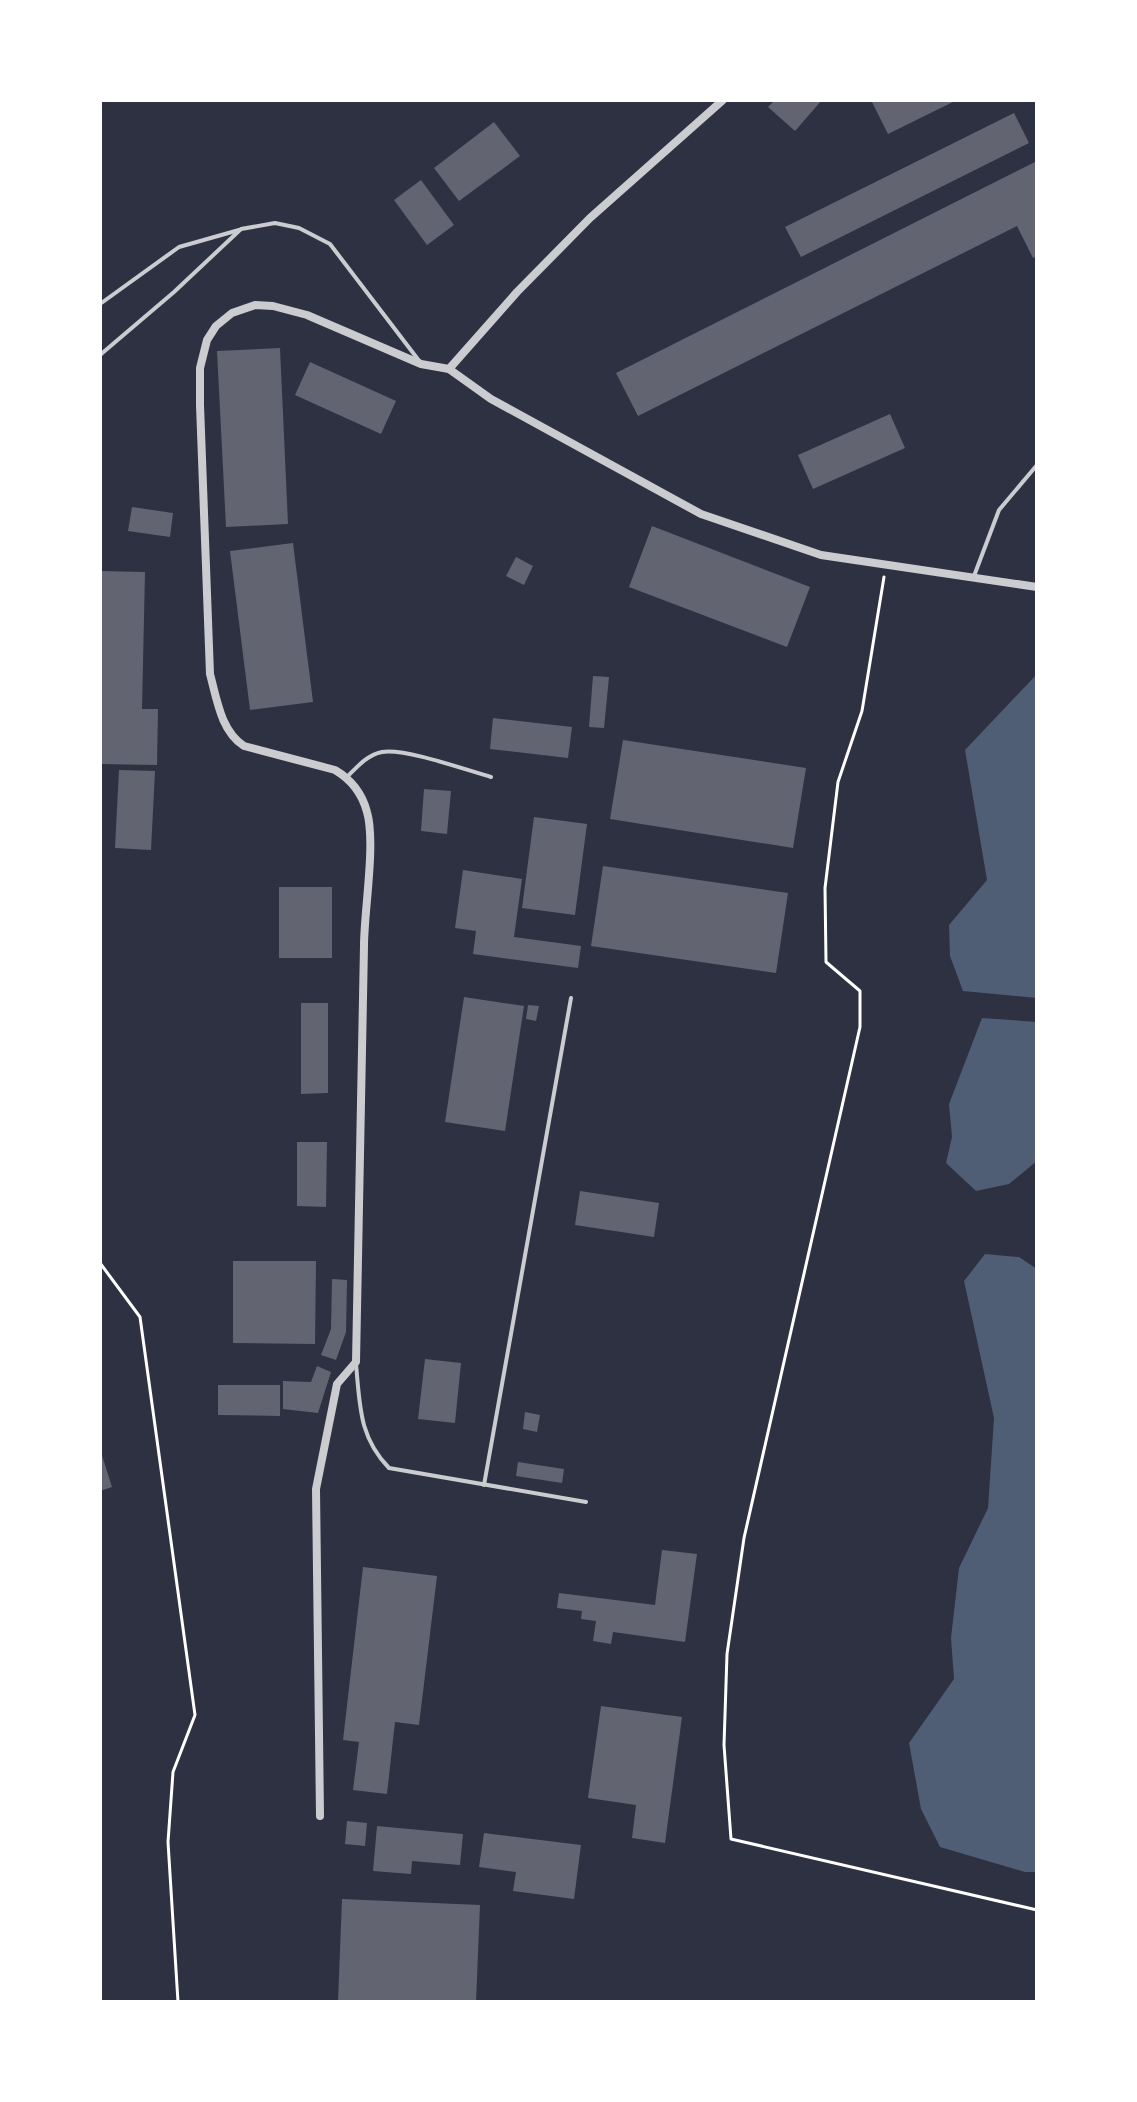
<svg xmlns="http://www.w3.org/2000/svg" width="1137" height="2102" font-family="'IBM Plex Sans',sans-serif">
	<style>
		.water { fill: #4f5d75 }
		.building { fill: #626471 }
		.lines { fill: none; stroke-linecap: round; stroke-linejoin: round }
		.path { stroke: #fff; stroke-width: 3 }
		.service { stroke: #caccd0; stroke-width: 4 }
		.minor { stroke: #caccd0; stroke-width: 8 }
	</style>
	<rect width="100%" height="100%" fill="#2d3142"/>
	<g class="water">
		<path d="M1037 674V998L963 991 950 956 949 925 987 880 965 750Z"/>
		<path d="M982 1018 1037 1022V1161L1009 1184 976 1191 946 1163 952 1137 949 1104Z"/>
		<path d="M985 1254 1019 1257 1037 1269V1872H1025L940 1847 921 1809 909 1743 954 1679 951 1638 959 1568 988 1508 994 1418 964 1281Z"/>
	</g>
	<g class="building">
		<path d="M775 100H822L795 131 768 107Z"/>
		<path d="M875 100H957L888 134 872 102Z"/>
		<path d="M1014 113 1029 143 801 257 785 227Z"/>
		<path d="M494 122 520 156 459 201 434 168Z"/>
		<path d="M1037 161V256L1033 258 1017 226 638 416 616 373Z"/>
		<path d="M421 180 454 225 427 245 394 200Z"/>
		<path d="M280 348 288 524 226 527 217 351Z"/>
		<path d="M310 362 396 401 381 434 295 395Z"/>
		<path d="M890 414 905 448 813 489 798 455Z"/>
		<path d="M132 507 173 513 170 537 128 531Z"/>
		<path d="M652 526 810 587 787 647 629 587Z"/>
		<path d="M293 543 313 702 250 710 230 551Z"/>
		<path d="M516 557 533 566 524 585 506 576Z"/>
		<path d="M100 571 145 572 142 709H158L157 765 100 764Z"/>
		<path d="M593 676 609 677 604 728 589 727Z"/>
		<path d="M493 718 572 727 568 758 490 749Z"/>
		<path d="M623 740 806 768 793 848 610 819Z"/>
		<path d="M119 770 155 771 151 850 115 848Z"/>
		<path d="M424 789 451 791 447 834 421 831Z"/>
		<path d="M534 817 587 824 575 915 522 908Z"/>
		<path d="M603 866 788 893 776 973 591 946Z"/>
		<path d="M463 870 522 879 514 937 581 946 578 968 473 954 476 931 455 928Z"/>
		<rect x="279" y="887" width="53" height="71"/>
		<path d="M464 997 524 1006 505 1131 445 1122Z"/>
		<path d="M301 1003H328V1093L301 1094Z"/>
		<path d="M528 1005 539 1006 536 1021 526 1019Z"/>
		<path d="M297 1142H327L326 1207 297 1206Z"/>
		<path d="M580 1191 659 1203 654 1237 575 1225Z"/>
		<path d="M233 1261H316L315 1344 233 1343Z"/>
		<path d="M332 1279 347 1280 346 1332 336 1360 321 1355 331 1329Z"/>
		<path d="M425 1359 461 1363 455 1423 418 1419Z"/>
		<path d="M317 1366 331 1372 318 1413 283 1409V1381L311 1382Z"/>
		<path d="M218 1385H280V1416L218 1415Z"/>
		<path d="M525 1412 540 1415 537 1432 523 1429Z"/>
		<path d="M100 1449 112 1487 100 1491Z"/>
		<path d="M518 1462 564 1469 562 1483 516 1476Z"/>
		<path d="M662 1550 697 1554 685 1642 613 1632 611 1644 593 1641 596 1621 581 1619 582 1611 557 1608 559 1593 655 1605Z"/>
		<path d="M363 1567 437 1576 419 1725 395 1722 387 1794 353 1790 359 1742 343 1740Z"/>
		<path d="M601 1706 682 1717 665 1843 632 1838 636 1805 588 1798Z"/>
		<path d="M347 1821 367 1823 365 1846 345 1844Z"/>
		<path d="M377 1826 463 1834 460 1865 412 1861 411 1874 373 1871Z"/>
		<path d="M484 1833 581 1845 574 1899 513 1891 516 1872 479 1867Z"/>
		<path d="M342 1899 480 1905 476 2002H338Z"/>
	</g>
	<g class="lines">
		<g class="path">
			<path d="M884 577 862 711 838 782 825 888 826 962 860 991V1027L744 1538 727 1654 724 1745 731 1839 1037 1910"/>
			<path d="M100 1263 140 1317 195 1715 173 1772 168 1842 178 2002"/>
		</g>
		<g class="service">
			<path d="M100 304 179 247 239 230"/>
			<path d="M100 355 174 292 241 229 275 223 299 228 330 244 420 362"/>
			<path d="M974 576 999 510 1037 465"/>
			<path d="M347 777C357 767 367 755 382 752 405 748 466 770 491 777"/>
			<path d="M356 1364C360 1406 359 1437 389 1468L586 1502"/>
			<path d="M484 1485 571 998"/>
		</g>
		<g class="minor">
			<path d="M449 369 517 292 590 218 723 100"/>
			<path d="M320 1816 316 1489 337 1384 356 1362C359 1223 361 1085 364 946 364 911 376 843 367 812 362 793 352 780 335 770L244 746C221 731 217 700 210 674L200 405V368L207 340 216 326 232 313 255 305 273 306 307 315 421 364 449 369 491 399 701 514 821 555 1037 587"/>
		</g>
	</g>
	<rect width="1137" height="2102" fill="none" stroke="#ffffff" stroke-width="204"/>
</svg>
